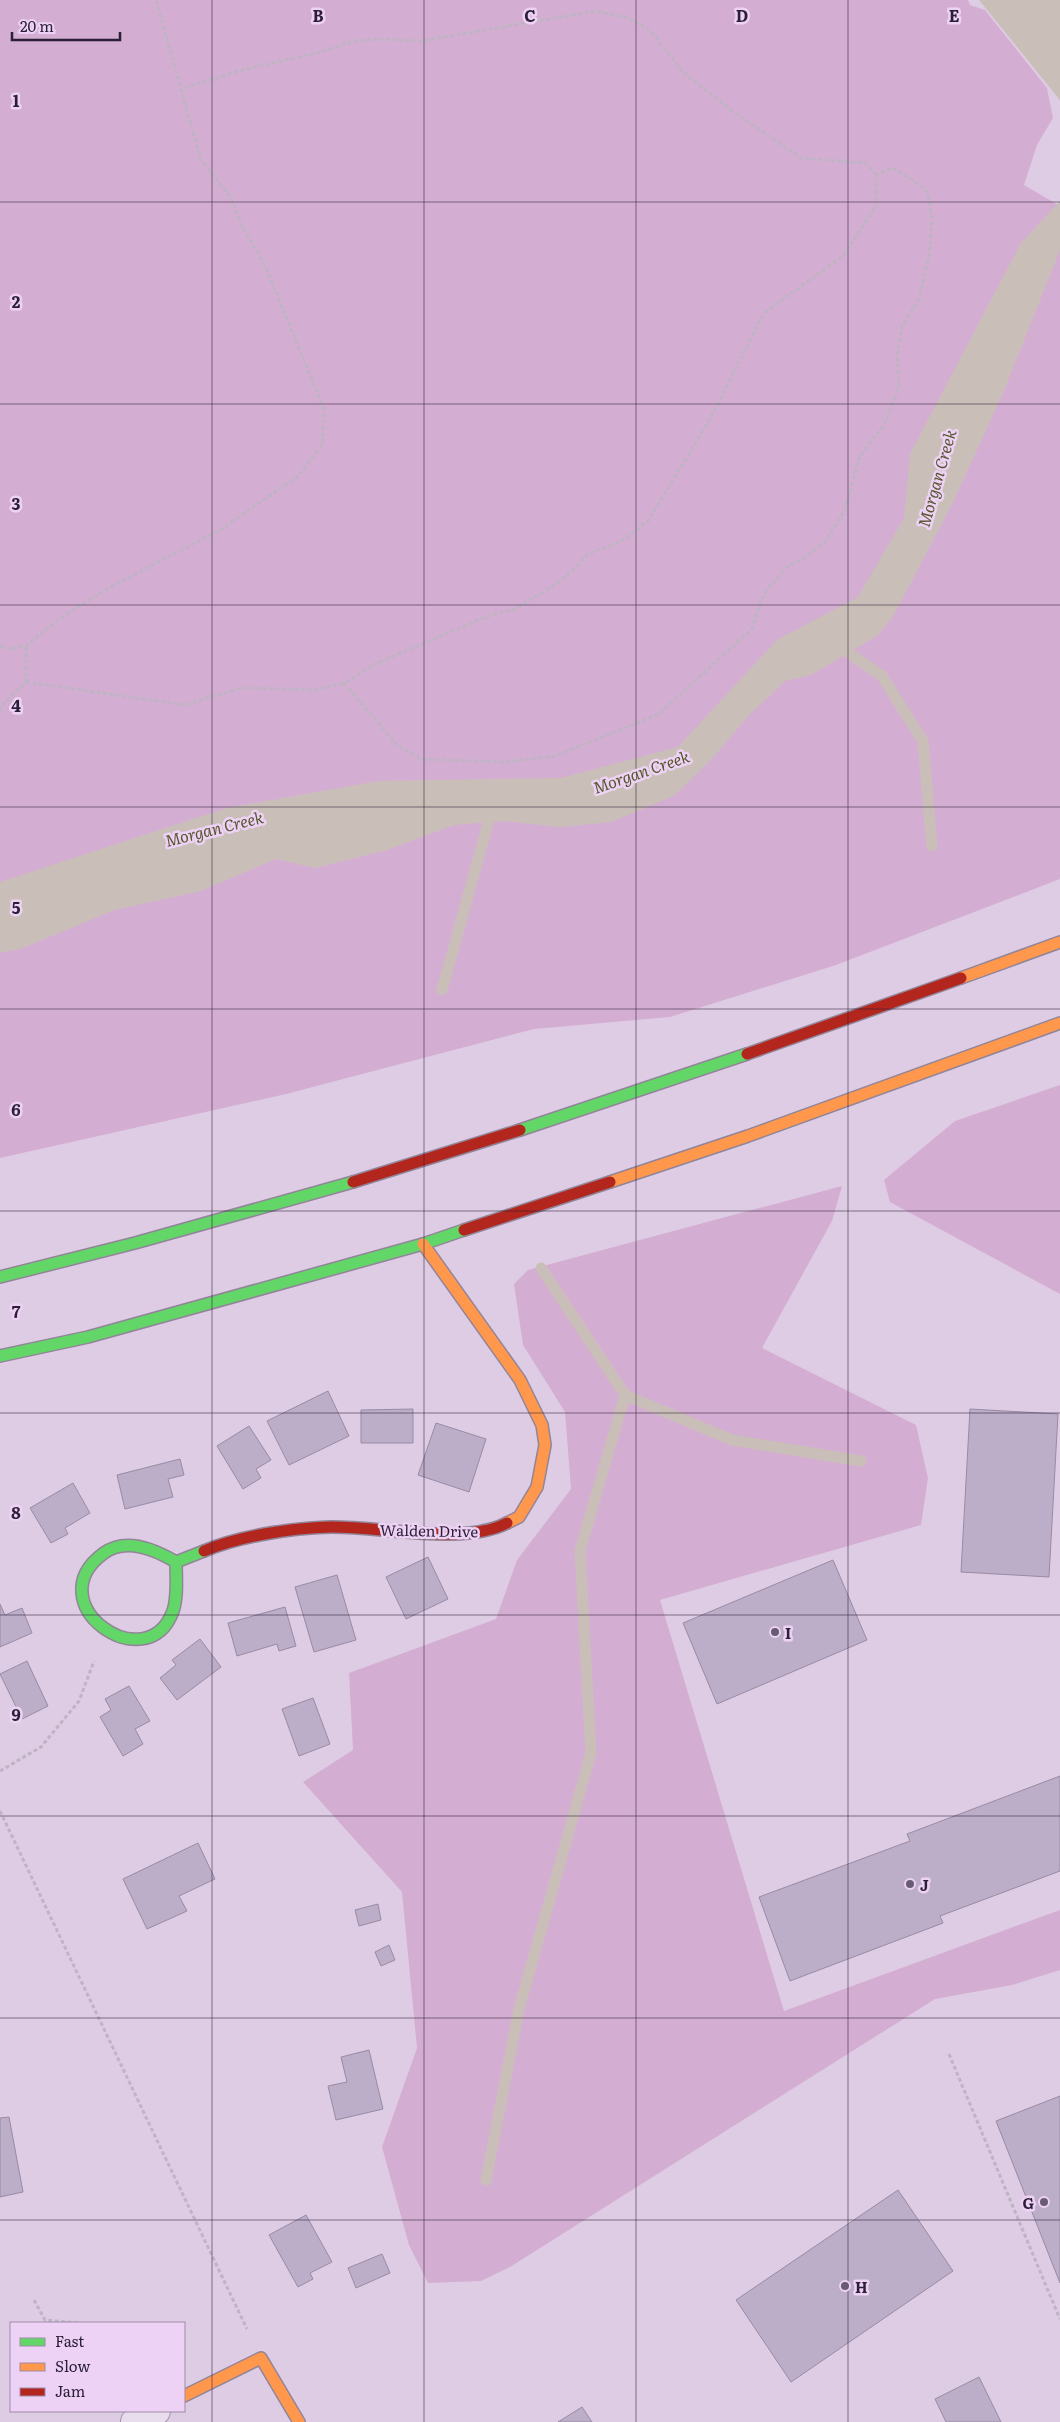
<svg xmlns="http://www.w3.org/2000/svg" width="1060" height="2422" font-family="Literata,serif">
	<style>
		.green { fill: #d4aed2 }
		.water { fill: #c9bfb8 }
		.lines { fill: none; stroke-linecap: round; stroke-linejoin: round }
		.stream { stroke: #c9bfb8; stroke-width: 11 }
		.building { fill: #bcadc8; stroke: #998ba4 }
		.street-casing { stroke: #a295a9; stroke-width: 30 }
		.fast-casing { stroke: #928599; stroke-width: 14 }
		.slow-casing { stroke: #928599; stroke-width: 14 }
		.jam-casing { stroke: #928599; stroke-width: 14 }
		.path { stroke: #bfb4c4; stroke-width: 3; stroke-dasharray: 4 2.5; stroke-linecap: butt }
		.street { stroke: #e8ddec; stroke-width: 28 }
		.fast { stroke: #63d668; stroke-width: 11 }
		.slow { stroke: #ff974d; stroke-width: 11 }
		.jam { stroke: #b3261e; stroke-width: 11 }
		.grid { fill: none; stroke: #2b1e37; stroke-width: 1; stroke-opacity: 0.55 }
		.poi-dot { fill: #6a5b74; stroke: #edd2f5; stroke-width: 2 }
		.labels { text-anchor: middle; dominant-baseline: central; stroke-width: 5; stroke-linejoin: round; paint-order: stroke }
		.street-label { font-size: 15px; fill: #2b1e37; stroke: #edd2f5 }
		.poi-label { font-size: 15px; font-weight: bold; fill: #2b1e37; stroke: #edd2f5; text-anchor: start }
		.water-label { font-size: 16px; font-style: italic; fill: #57572d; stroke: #edd2f5 }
		.grid-label { font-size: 16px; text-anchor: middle; font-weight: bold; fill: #2b1e37; stroke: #edd2f5; stroke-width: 5; stroke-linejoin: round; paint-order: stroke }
	</style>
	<rect width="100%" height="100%" fill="#decce4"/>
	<g class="green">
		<path d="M0 0H968L970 5 985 10 1047 88 1053 118 1037 145 1024 185 1060 206V879L836 965 670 1017 534 1029 286 1094 0 1158Z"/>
		<path d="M1060 1085V1294L890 1202 884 1180 955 1121Z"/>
		<path d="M842 1186 832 1221 762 1348 916 1425 928 1478 921 1525 660 1600 784 2011 1060 1910V1970L1012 1985 935 1999 510 2267 481 2281 428 2283 409 2245 382 2147 417 2048 402 1892 303 1782 353 1750 349 1673 496 1619 517 1560 571 1489 565 1412 523 1345 514 1284 528 1270Z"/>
	</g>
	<g class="water">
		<path d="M979 0H1060V101L1059 99Z"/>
		<path d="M1060 201V250L1003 393 954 500 894 615 878 635 811 675 785 681 749 715 711 760 674 796 611 822 560 827 503 821 454 825 387 850 315 868 276 859 201 891 114 910 23 948 0 953V882L227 808 378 781 561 778 678 747 777 640 858 597 904 518 910 454 1021 243Z"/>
	</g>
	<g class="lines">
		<g class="stream">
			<path d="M836 644 882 676 923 741 932 846"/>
			<path d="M442 990 492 809"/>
			<path d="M625 1395 732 1440 861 1461"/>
			<path d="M486 2180 519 2009 591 1753 580 1551 625 1395 541 1268"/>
		</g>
	</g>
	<g class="building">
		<path d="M328 1391 349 1436 289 1465 267 1421Z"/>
		<path d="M413 1409V1443H361V1410Z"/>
		<path d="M970 1409 1058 1414 1049 1577 961 1572Z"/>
		<path d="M436 1423 486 1439 469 1492 418 1475Z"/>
		<path d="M249 1426 271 1460 256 1469 261 1478 243 1489 217 1446Z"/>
		<path d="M180 1459 184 1475 168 1479 173 1497 125 1509 117 1475Z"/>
		<path d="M73 1483 90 1513 65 1528 68 1534 51 1543 30 1508Z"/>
		<path d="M428 1557 448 1599 406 1619 386 1577Z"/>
		<path d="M833 1560 867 1640 717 1704 683 1623Z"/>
		<path d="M337 1575 356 1640 314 1652 295 1587Z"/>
		<path d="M0 1604 5 1615 22 1608 32 1633 0 1647Z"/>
		<path d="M285 1607 296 1646 279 1651 277 1644 237 1656 228 1623Z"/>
		<path d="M200 1639 221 1667 177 1700 160 1678 176 1665 172 1660Z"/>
		<path d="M27 1661 48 1706 22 1719 0 1674Z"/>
		<path d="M129 1686 150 1721 135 1729 143 1744 123 1756 100 1717 111 1710 105 1699Z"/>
		<path d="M313 1698 330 1744 299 1756 282 1709Z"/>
		<path d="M1060 1776V1871L940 1916 943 1923 790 1981 759 1897 910 1841 907 1834Z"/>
		<path d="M198 1843 215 1879 179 1896 187 1911 147 1929 123 1879Z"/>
		<path d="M378 1904 381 1920 359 1926 355 1910Z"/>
		<path d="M389 1945 395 1960 381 1966 375 1952Z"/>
		<path d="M369 2050 383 2109 336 2120 328 2086 347 2082 341 2057Z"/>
		<path d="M1060 2096V2283L996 2121Z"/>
		<path d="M9 2117 23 2192 0 2197V2118Z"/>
		<path d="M898 2190 953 2271 791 2382 736 2300Z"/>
		<path d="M306 2215 332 2262 310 2273 313 2279 298 2287 269 2235Z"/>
		<path d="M382 2254 390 2273 356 2288 348 2268Z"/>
		<path d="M979 2377 1001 2422H946L935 2399Z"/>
		<path d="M582 2407 592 2422H558Z"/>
	</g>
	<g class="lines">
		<g class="street-casing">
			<path id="street" d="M135 2422 156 2411"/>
		</g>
		<g class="fast-casing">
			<g id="fast">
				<path d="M520 1130 747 1054"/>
				<path d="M0 1277 135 1243 353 1182"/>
				<path d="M0 1356 88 1337 423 1244 464 1230"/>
				<path d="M176 1562C176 1578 178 1596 173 1611 147 1682 35 1603 104 1553 126 1537 156 1550 176 1562L204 1551"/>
			</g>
		</g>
		<g class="slow-casing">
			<g id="slow">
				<path d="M961 978 1060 942"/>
				<path d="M610 1182 748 1136 1060 1023"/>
				<path d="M423 1244 520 1380 542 1425 545 1445 537 1487 519 1517 507 1523"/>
				<path d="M184 2396 261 2358 299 2422"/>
			</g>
		</g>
		<g class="jam-casing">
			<g id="jam">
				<path d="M747 1054 961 978"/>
				<path d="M353 1182 520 1130"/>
				<path d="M464 1230 610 1182"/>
				<path d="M204 1551C239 1536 292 1528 330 1527 380 1526 464 1546 507 1523"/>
			</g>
		</g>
		<g class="path">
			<path d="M0 646 10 649 26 646 60 618 114 585 220 530 298 476 322 445 324 409 266 268 241 224 231 197 201 160 156 0"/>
			<path d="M26 682 185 705 241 688 314 690 344 683 377 663 491 615 515 609 561 581 588 554 620 542 648 521 710 419 764 313 843 256 876 206V175L865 163 801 158 732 111 683 72 650 30 628 18 596 11 420 41 381 39 354 41 321 52 242 70 181 89"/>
			<path d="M344 683 396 744 420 759 504 762 555 756 659 714 752 629 760 603 768 588 786 568 804 558 825 542 845 510 859 458 885 423 899 386 897 353 902 326 919 300 929 256 932 220 928 193 913 180 892 168 876 175"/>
			<path d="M0 711 1 706 26 682V646"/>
			<path d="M0 1771 41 1747 79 1701 94 1661"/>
			<path d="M0 1811 247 2329"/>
			<path d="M949 2054 1060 2319"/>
			<path d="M34 2300 45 2320 78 2323"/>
		</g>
		<use href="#street" class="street"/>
		<use href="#fast" class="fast"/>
		<use href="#slow" class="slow"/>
		<use href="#jam" class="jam"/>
	</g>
	<path class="grid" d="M212 0V2422M424 0V2422M636 0V2422M848 0V2422M0 202H1060M0 404H1060M0 605H1060M0 807H1060M0 1009H1060M0 1211H1060M0 1413H1060M0 1615H1060M0 1816H1060M0 2018H1060M0 2220H1060"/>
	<g class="poi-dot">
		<circle cx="775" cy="1632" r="5"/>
		<circle cx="910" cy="1884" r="5"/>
		<circle cx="1044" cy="2202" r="5"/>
		<circle cx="845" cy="2286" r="5"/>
	</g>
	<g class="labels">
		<g class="street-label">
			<text transform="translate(429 1530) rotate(1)">Walden Drive</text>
		</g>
		<g class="poi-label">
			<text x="785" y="1632">I</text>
			<text x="920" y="1884">J</text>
			<text x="1034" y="2202" text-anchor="end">G</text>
			<text x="855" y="2286">H</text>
		</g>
		<g class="water-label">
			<text transform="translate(936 478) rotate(-74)">Morgan Creek</text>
			<text transform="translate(641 771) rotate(-19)">Morgan Creek</text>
			<text transform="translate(214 828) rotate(-14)">Morgan Creek</text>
		</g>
	</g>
	<g class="grid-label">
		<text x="318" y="22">B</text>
		<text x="530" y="22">C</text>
		<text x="742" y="22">D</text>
		<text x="954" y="22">E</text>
		<text x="16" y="107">1</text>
		<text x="16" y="308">2</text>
		<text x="16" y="510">3</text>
		<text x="16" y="712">4</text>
		<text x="16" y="914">5</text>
		<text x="16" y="1116">6</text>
		<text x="16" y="1318">7</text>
		<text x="16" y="1519">8</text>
		<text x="16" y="1721">9</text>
	</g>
	<rect x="10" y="2322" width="175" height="90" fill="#edd2f5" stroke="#9f8aa9"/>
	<rect x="20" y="2338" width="25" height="8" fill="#63d668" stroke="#9f8aa9"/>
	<text x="55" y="2347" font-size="15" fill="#2b1e37">Fast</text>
	<rect x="20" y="2363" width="25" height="8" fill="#ff974d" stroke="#9f8aa9"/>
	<text x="55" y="2372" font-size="15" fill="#2b1e37">Slow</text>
	<rect x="20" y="2388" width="25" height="8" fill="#b3261e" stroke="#9f8aa9"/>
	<text x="55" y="2397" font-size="15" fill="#2b1e37">Jam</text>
	<path d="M12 32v8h108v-8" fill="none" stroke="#2b1e37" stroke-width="2.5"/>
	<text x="20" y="32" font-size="15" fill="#2b1e37" stroke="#edd2f5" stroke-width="4" paint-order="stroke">20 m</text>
</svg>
